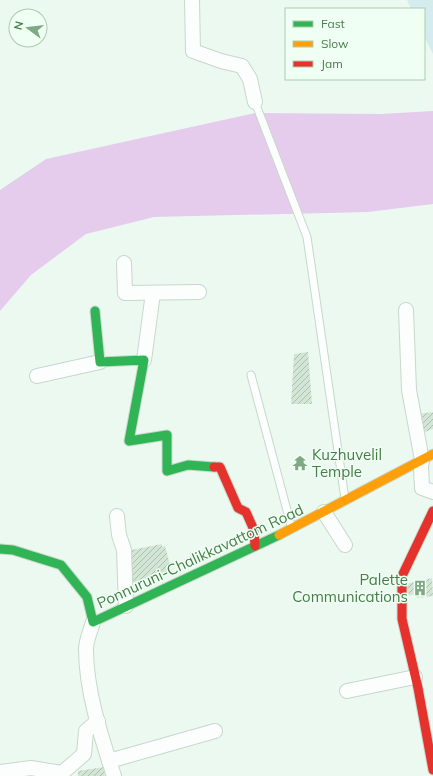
<svg xmlns="http://www.w3.org/2000/svg" width="433" height="776" font-family="Mulish,sans-serif">
	<style>
		.grass { fill: #d5ecef }
		.water { fill: #e5ccec }
		.building { fill: url(#building-hatch) }
		.lines { fill: none; stroke-linecap: round; stroke-linejoin: round }
		.lane-casing { stroke: #c7d8ca; stroke-width: 9 }
		.street-casing { stroke: #c7d8ca; stroke-width: 16 }
		.fast-casing { stroke: #c8d9cb; stroke-width: 11 }
		.slow-casing { stroke: #c8d9cb; stroke-width: 11 }
		.jam-casing { stroke: #c8d9cb; stroke-width: 11 }
		.lane { stroke: #fcfefd; stroke-width: 7 }
		.street { stroke: #fcfefd; stroke-width: 14 }
		.fast { stroke: #30b455; stroke-width: 9 }
		.slow { stroke: #ff9f0a; stroke-width: 9 }
		.jam { stroke: #e5322d; stroke-width: 9 }
		.labels { text-anchor: middle; dominant-baseline: central; stroke-width: 3; stroke-linejoin: round; paint-order: stroke }
		.poi-label { font-size: 15px; fill: #487c4a; stroke: #f0fff4; text-anchor: start }
		.street-label { font-size: 15px; fill: #487c4a; stroke: #f0fff4 }
	</style>
	<defs>
		<pattern id="building-hatch" width="6" height="6" patternUnits="userSpaceOnUse"><rect width="6" height="6" fill="#d3e6d6"/><path d="M-1 1l2-2M0 6l6-6M5 7l2-2" fill="none" stroke="#adbfb0"/></pattern>
	</defs>
	<rect width="100%" height="100%" fill="#ecf9f0"/>
	<path class="grass" d="M407 0H433V54L424 36V9H411Z"/>
	<path class="water" d="M433 111V204L368 212 154 217 86 234 31 275 0 311V190L46 159 255 113 381 114Z"/>
	<g class="building">
		<path d="M308 352 312 404H291L294 354Z"/>
		<path d="M433 412V429L422 433 418 414Z"/>
		<path d="M162 544V547L165 546 172 572 132 583 131 550Z"/>
		<path d="M432 578 433 596 417 598 416 593 409 596 406 584Z"/>
		<path d="M104 767 105 776H78V771Z"/>
	</g>
	<g class="lines">
		<g class="lane-casing">
			<g id="lane">
				<path d="M255 102 307 237 345 499"/>
				<path d="M251 375 292 529"/>
			</g>
		</g>
		<g class="street-casing">
			<g id="street">
				<path d="M192 0 193 51 221 61 242 66 250 79 255 102"/>
				<path d="M124 263 125 293 199 292"/>
				<path d="M406 310 409 390 422 460 421 467 422 488 433 492"/>
				<path d="M144 360 153 293"/>
				<path d="M37 376 100 362"/>
				<path d="M324 512 345 545"/>
				<path d="M117 516 119 535 124 550 126 606"/>
				<path d="M93 622C91 630 86 640 86 649 86 691 101 736 114 776"/>
				<path d="M347 691 415 677"/>
				<path d="M109 761 215 731"/>
				<path d="M0 772 31 768 62 773 84 754 86 731 98 721"/>
			</g>
		</g>
		<g class="fast-casing">
			<g id="fast">
				<path d="M95 311 100 362 144 360 129 441 167 435V471L188 465 214 467"/>
				<path d="M0 549 13 550 61 565 87 597 93 622 279 535"/>
			</g>
		</g>
		<g class="slow-casing">
			<path id="slow" d="M279 535 433 454"/>
		</g>
		<g class="jam-casing">
			<g id="jam">
				<path d="M214 467H220L238 508 246 512 254 530 255 546"/>
				<path d="M433 511 402 576V619L418 688 433 770"/>
			</g>
		</g>
		<use href="#lane" class="lane"/>
		<use href="#street" class="street"/>
		<use href="#fast" class="fast"/>
		<use href="#slow" class="slow"/>
		<use href="#jam" class="jam"/>
	</g>
	<defs>
		<g id="temple-bare" transform="scale(1.2)"><path d="M0-6L5-2H3V0L6.5 2.5H4V6H1.5V3h-3V6H-4V2.5H-6.5L-3 0V-2H-5Z" fill="#81a884" stroke="#f0fff4" stroke-width="2.5" paint-order="stroke"/></g>
		<g id="building-bare" transform="scale(1.2)"><path d="M-4-6H4V6H1V3H-1V6H-4ZM-2.5-4.3h1.7v1.8h-1.7ZM.8-4.3h1.7v1.8H.8ZM-2.5-1h1.7V.8h-1.7ZM.8-1h1.7V.8H.8Z" fill="#81a884" stroke="#f0fff4" stroke-width="2.5" paint-order="stroke"/></g>
	</defs>
	<g fill-rule="evenodd">
		<use href="#temple-bare" x="300" y="463"/>
		<use href="#building-bare" x="420" y="588"/>
	</g>
	<g class="labels">
		<g class="poi-label">
			<text x="312" y="454">Kuzhuvelil<tspan x="312" dy="17">Temple</tspan></text>
			<text x="408" y="579" text-anchor="end">Palette<tspan x="408" dy="17">Communications</tspan></text>
		</g>
		<g class="street-label">
			<text transform="translate(200 556) rotate(-25)">Ponnuruni-Chalikkavattom Road</text>
		</g>
	</g>
	<rect x="285" y="8" width="140" height="72" fill="#f0fff4" stroke="#adcbb0"/>
	<rect x="293" y="21" width="20" height="6" fill="#30b455" stroke="#adcbb0"/>
	<text x="321" y="28" font-size="12" fill="#487c4a">Fast</text>
	<rect x="293" y="41" width="20" height="6" fill="#ff9f0a" stroke="#adcbb0"/>
	<text x="321" y="48" font-size="12" fill="#487c4a">Slow</text>
	<rect x="293" y="61" width="20" height="6" fill="#e5322d" stroke="#adcbb0"/>
	<text x="321" y="68" font-size="12" fill="#487c4a">Jam</text>
	<g transform="translate(28 28) rotate(285)"><circle r="19" fill="#f0fff4" stroke="#adcbb0"/>
	<path d="M0-3L7 15L0 10L-7 15Z" fill="#81a884"/>
	<text y="-6" font-size="11" font-weight="bold" text-anchor="middle" fill="#487c4a">N</text>
	</g>
</svg>
